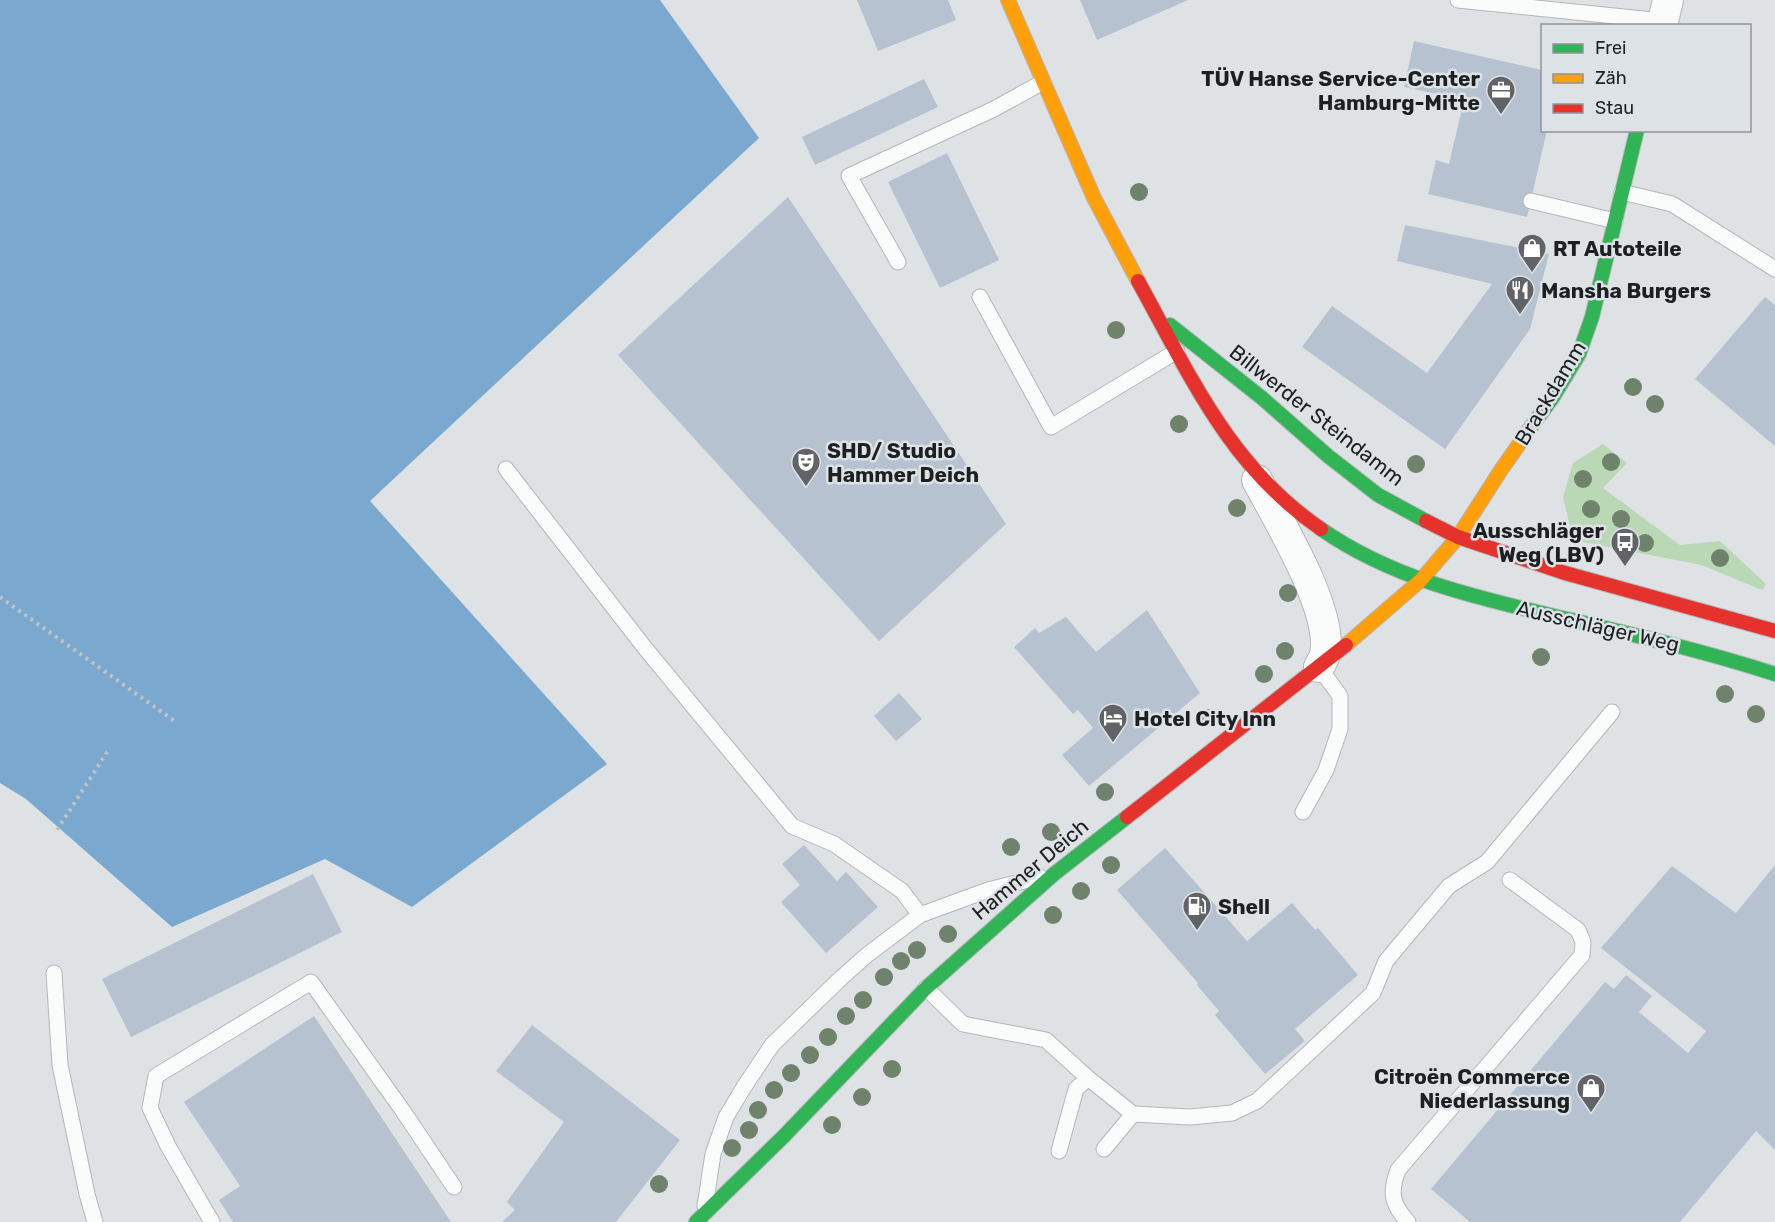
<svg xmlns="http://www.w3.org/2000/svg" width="1775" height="1222" font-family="Rubik,sans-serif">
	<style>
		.green { fill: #bbd8b6 }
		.water { fill: #7ba8cf }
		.building { fill: #b6c2cf }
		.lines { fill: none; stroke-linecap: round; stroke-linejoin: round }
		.lane-casing { stroke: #b4b6b8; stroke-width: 17 }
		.street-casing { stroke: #b4b6b8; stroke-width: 32 }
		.fast-casing { stroke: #b4b6b8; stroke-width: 16 }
		.slow-casing { stroke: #b4b6b8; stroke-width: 16 }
		.jam-casing { stroke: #b4b6b8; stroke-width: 16 }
		.path { stroke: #c1c2c2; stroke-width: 4; stroke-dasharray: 3 4.5; stroke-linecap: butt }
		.lane { stroke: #fafbfb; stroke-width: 15 }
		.street { stroke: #fafbfb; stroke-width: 30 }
		.fast { stroke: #30b455; stroke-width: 14 }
		.slow { stroke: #ff9f0a; stroke-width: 14 }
		.jam { stroke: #e5322d; stroke-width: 14 }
		.tree { fill: #6f836c }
		.labels { text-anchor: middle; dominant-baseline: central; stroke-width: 5; stroke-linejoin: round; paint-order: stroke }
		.poi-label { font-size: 21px; font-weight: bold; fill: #1e1f21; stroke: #dde2e7; text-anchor: start }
		.street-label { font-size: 21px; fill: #1e1f21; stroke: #dde2e7 }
	</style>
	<rect width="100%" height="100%" fill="#dfe2e5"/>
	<path class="green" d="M1603 444 1627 463 1603 488 1680 545 1720 541 1766 584 1762 590 1701 565 1573 540 1563 497 1573 463Z"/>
	<path class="water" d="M0 0H660L759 138 370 501 607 764 412 907 325 859 172 927 26 799 0 783Z"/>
	<g class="building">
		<path d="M857 0H948L956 20 878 51Z"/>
		<path d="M1080 0H1188L1097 40Z"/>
		<path d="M1414 41 1542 70V130H1547L1527 217 1428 194 1436 160 1449 164 1464 100 1404 87Z"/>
		<path d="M924 79 938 107 815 165 802 137Z"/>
		<path d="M947 153 999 260 940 288 888 182Z"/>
		<path d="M788 197 1006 524 879 641 618 355Z"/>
		<path d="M1405 225 1549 254 1530 329 1445 449 1302 347 1332 306 1427 373 1492 284 1397 261Z"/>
		<path d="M1765 297 1775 305V446L1695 379Z"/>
		<path d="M1147 610 1200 693 1089 786 1062 755 1093 728 1078 710 1073 714 1014 647 1035 628 1039 633 1066 617 1096 652Z"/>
		<path d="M899 693 922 719 896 741 874 716Z"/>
		<path d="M804 845 837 881 846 872 878 907 826 953 781 902 800 885 782 864Z"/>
		<path d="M1165 848 1247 941 1292 903 1315 930 1318 928 1358 975 1295 1029 1305 1041 1265 1074 1215 1015 1219 1011 1197 985 1198 983 1117 890Z"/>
		<path d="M1775 865V1150L1756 1131 1680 1222H1470L1431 1189 1605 982 1614 989 1626 975 1652 996 1639 1012 1688 1053 1706 1031 1601 948 1672 866 1736 913Z"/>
		<path d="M313 874 342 932 131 1037 102 979Z"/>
		<path d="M314 1016 451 1222H233L219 1200 240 1186 184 1102Z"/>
		<path d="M532 1025 680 1140 616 1222H502L515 1210 507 1202 564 1122 496 1071Z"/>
	</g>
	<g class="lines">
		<g class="lane-casing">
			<g id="lane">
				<path d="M1458 0 1663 21"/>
				<path d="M1622 192 1672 204 1775 269"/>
				<path d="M1531 201 1615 221"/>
				<path d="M898 262 849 176 994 109 1043 82"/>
				<path d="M980 297 1051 427 1177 351"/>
				<path d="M506 469 645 648 792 826 834 844 902 891 920 915"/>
				<path d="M1303 812 1326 770 1340 729V696L1319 667"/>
				<path d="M54 973 60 1065 87 1194 95 1222"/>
				<path d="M926 988 963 1024 1046 1040 1088 1078 1133 1114 1190 1117 1232 1113 1257 1101 1373 993 1386 961 1449 886 1487 862 1612 712"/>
				<path d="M1104 1149 1133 1114"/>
				<path d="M1059 1151 1076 1089 1088 1078"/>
				<path d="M705 1206 713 1154 726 1117 744 1087 772 1045 841 978 867 955 920 915 988 890 1040 877"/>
				<path d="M212 1222 168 1146 150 1108 156 1076 311 982 403 1111 454 1187"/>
				<path d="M1408 1222C1391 1204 1390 1191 1398 1170L1582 955 1583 942 1578 930 1510 880"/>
			</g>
		</g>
		<g class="street-casing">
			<g id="street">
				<path d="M1662 26 1668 0"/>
				<path d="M1257 480C1278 520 1334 611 1325 654 1324 659 1321 663 1319 667"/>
			</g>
		</g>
		<g class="fast-casing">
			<g id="fast">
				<path d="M1170 325 1262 398 1328 456 1378 495 1426 521"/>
				<path d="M1531 427 1553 397 1579 354 1592 317 1637 130"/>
				<path d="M1321 529C1390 577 1470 596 1550 615 1626 633 1701 650 1775 674"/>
				<path d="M696 1222 784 1136 926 988 1054 874 1127 817"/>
			</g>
		</g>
		<g class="slow-casing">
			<g id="slow">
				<path d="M1008 0 1094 198 1138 281"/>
				<path d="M1346 645 1421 580 1458 537 1501 470 1531 427"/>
			</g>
		</g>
		<g class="jam-casing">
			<g id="jam">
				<path d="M1138 281C1190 375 1229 466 1321 529"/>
				<path d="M1426 521 1458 537 1565 573 1775 631"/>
				<path d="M1127 817 1346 645"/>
			</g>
		</g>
		<g class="path">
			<path d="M0 597 176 722"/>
			<path d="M57 830 109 749"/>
		</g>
		<use href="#lane" class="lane"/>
		<use href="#street" class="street"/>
		<use href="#fast" class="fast"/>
		<use href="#slow" class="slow"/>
		<use href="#jam" class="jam"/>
	</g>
	<g class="tree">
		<circle cx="1139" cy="192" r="9"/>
		<circle cx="1116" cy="330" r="9"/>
		<circle cx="1633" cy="387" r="9"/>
		<circle cx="1655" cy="404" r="9"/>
		<circle cx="1179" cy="424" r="9"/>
		<circle cx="1611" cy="462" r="9"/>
		<circle cx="1416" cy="464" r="9"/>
		<circle cx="1583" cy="479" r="9"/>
		<circle cx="1237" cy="508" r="9"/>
		<circle cx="1591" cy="509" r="9"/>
		<circle cx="1621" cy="519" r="9"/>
		<circle cx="1645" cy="543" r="9"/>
		<circle cx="1720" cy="558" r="9"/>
		<circle cx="1288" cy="593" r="9"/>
		<circle cx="1285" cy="651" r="9"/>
		<circle cx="1541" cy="657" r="9"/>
		<circle cx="1264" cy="674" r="9"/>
		<circle cx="1725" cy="694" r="9"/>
		<circle cx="1756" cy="714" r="9"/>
		<circle cx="1208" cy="718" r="9"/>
		<circle cx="1105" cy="792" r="9"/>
		<circle cx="1051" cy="832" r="9"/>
		<circle cx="1011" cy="847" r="9"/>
		<circle cx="1111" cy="865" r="9"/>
		<circle cx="1081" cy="891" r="9"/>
		<circle cx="1053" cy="915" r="9"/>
		<circle cx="948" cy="934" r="9"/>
		<circle cx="917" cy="950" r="9"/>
		<circle cx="901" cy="961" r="9"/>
		<circle cx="884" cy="977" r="9"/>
		<circle cx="863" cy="1000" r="9"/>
		<circle cx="846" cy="1016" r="9"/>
		<circle cx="828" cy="1037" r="9"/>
		<circle cx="810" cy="1055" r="9"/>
		<circle cx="892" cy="1069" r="9"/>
		<circle cx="791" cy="1073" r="9"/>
		<circle cx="774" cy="1090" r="9"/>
		<circle cx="862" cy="1097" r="9"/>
		<circle cx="758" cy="1110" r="9"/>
		<circle cx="832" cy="1125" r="9"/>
		<circle cx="749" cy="1130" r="9"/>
		<circle cx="732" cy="1148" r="9"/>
		<circle cx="659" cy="1184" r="9"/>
	</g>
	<defs>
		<g id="office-pin" transform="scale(1.5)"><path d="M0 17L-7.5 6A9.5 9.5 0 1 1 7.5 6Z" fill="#626366" stroke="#dde2e7"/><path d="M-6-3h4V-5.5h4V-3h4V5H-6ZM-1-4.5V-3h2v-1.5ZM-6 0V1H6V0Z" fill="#fff"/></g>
		<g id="shop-pin" transform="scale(1.5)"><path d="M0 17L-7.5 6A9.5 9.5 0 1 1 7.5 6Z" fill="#626366" stroke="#dde2e7"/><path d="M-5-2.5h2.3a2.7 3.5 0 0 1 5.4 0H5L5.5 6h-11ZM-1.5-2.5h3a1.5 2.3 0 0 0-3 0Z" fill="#fff"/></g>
		<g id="restaurant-pin" transform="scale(1.5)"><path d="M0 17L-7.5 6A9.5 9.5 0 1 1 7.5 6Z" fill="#626366" stroke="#dde2e7"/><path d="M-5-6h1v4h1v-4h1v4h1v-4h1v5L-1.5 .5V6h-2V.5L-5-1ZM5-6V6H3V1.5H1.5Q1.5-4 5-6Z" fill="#fff"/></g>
		<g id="theatre-pin" transform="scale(1.5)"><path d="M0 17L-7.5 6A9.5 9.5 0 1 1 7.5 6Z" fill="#626366" stroke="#dde2e7"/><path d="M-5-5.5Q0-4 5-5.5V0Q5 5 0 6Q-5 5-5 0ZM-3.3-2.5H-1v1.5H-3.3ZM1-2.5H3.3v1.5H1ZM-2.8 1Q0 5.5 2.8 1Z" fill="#fff"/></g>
		<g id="bus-pin" transform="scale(1.5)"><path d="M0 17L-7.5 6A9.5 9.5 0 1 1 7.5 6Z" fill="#626366" stroke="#dde2e7"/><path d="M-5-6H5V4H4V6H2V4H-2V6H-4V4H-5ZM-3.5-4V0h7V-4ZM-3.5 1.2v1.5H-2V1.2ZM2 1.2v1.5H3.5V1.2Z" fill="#fff"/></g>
		<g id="hotel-pin" transform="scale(1.5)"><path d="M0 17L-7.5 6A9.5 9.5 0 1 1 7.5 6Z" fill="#626366" stroke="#dde2e7"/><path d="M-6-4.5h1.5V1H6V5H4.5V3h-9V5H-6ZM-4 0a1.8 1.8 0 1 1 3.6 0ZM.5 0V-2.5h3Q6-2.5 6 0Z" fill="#fff"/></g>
		<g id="fuel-pin" transform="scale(1.5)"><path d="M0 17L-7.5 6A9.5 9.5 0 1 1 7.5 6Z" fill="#626366" stroke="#dde2e7"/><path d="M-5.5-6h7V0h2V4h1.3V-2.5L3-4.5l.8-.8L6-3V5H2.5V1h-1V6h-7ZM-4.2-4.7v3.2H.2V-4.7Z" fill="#fff"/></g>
	</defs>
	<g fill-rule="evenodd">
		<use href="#office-pin" x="1501" y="90"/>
		<use href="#shop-pin" x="1532" y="248"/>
		<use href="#restaurant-pin" x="1520" y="290"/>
		<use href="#theatre-pin" x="806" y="462"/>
		<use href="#bus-pin" x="1625" y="542"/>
		<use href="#hotel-pin" x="1113" y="718"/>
		<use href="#fuel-pin" x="1197" y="906"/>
		<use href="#shop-pin" x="1591" y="1088"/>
	</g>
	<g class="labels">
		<g class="poi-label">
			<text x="1480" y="78" text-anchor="end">TÜV Hanse Service-Center<tspan x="1480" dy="24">Hamburg-Mitte</tspan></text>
			<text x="1553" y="248">RT Autoteile</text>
			<text x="1541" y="290">Mansha Burgers</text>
			<text x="827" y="450">SHD/ Studio<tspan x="827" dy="24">Hammer Deich</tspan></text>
			<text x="1604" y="530" text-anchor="end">Ausschläger<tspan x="1604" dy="24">Weg (LBV)</tspan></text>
			<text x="1134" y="718">Hotel City Inn</text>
			<text x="1218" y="906">Shell</text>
			<text x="1570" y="1076" text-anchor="end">Citroën Commerce<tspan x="1570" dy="24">Niederlassung</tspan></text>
		</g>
		<g class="street-label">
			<text transform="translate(1550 393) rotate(-59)">Brackdamm</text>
			<text transform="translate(1317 415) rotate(38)">Billwerder Steindamm</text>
			<text transform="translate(1598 626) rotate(13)">Ausschläger Weg</text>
			<text transform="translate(1030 869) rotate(-40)">Hammer Deich</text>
		</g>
	</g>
	<rect x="1541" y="24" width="210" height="108" fill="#dde2e7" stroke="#919498" stroke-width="1.5"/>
	<rect x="1553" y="44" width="30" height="9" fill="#30b455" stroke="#919498" stroke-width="1.5"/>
	<text x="1595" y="54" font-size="18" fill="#1e1f21">Frei</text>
	<rect x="1553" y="74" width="30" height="9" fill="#ff9f0a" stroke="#919498" stroke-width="1.5"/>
	<text x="1595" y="84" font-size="18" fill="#1e1f21">Zäh</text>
	<rect x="1553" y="104" width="30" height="9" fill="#e5322d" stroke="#919498" stroke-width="1.5"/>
	<text x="1595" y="114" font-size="18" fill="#1e1f21">Stau</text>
</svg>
